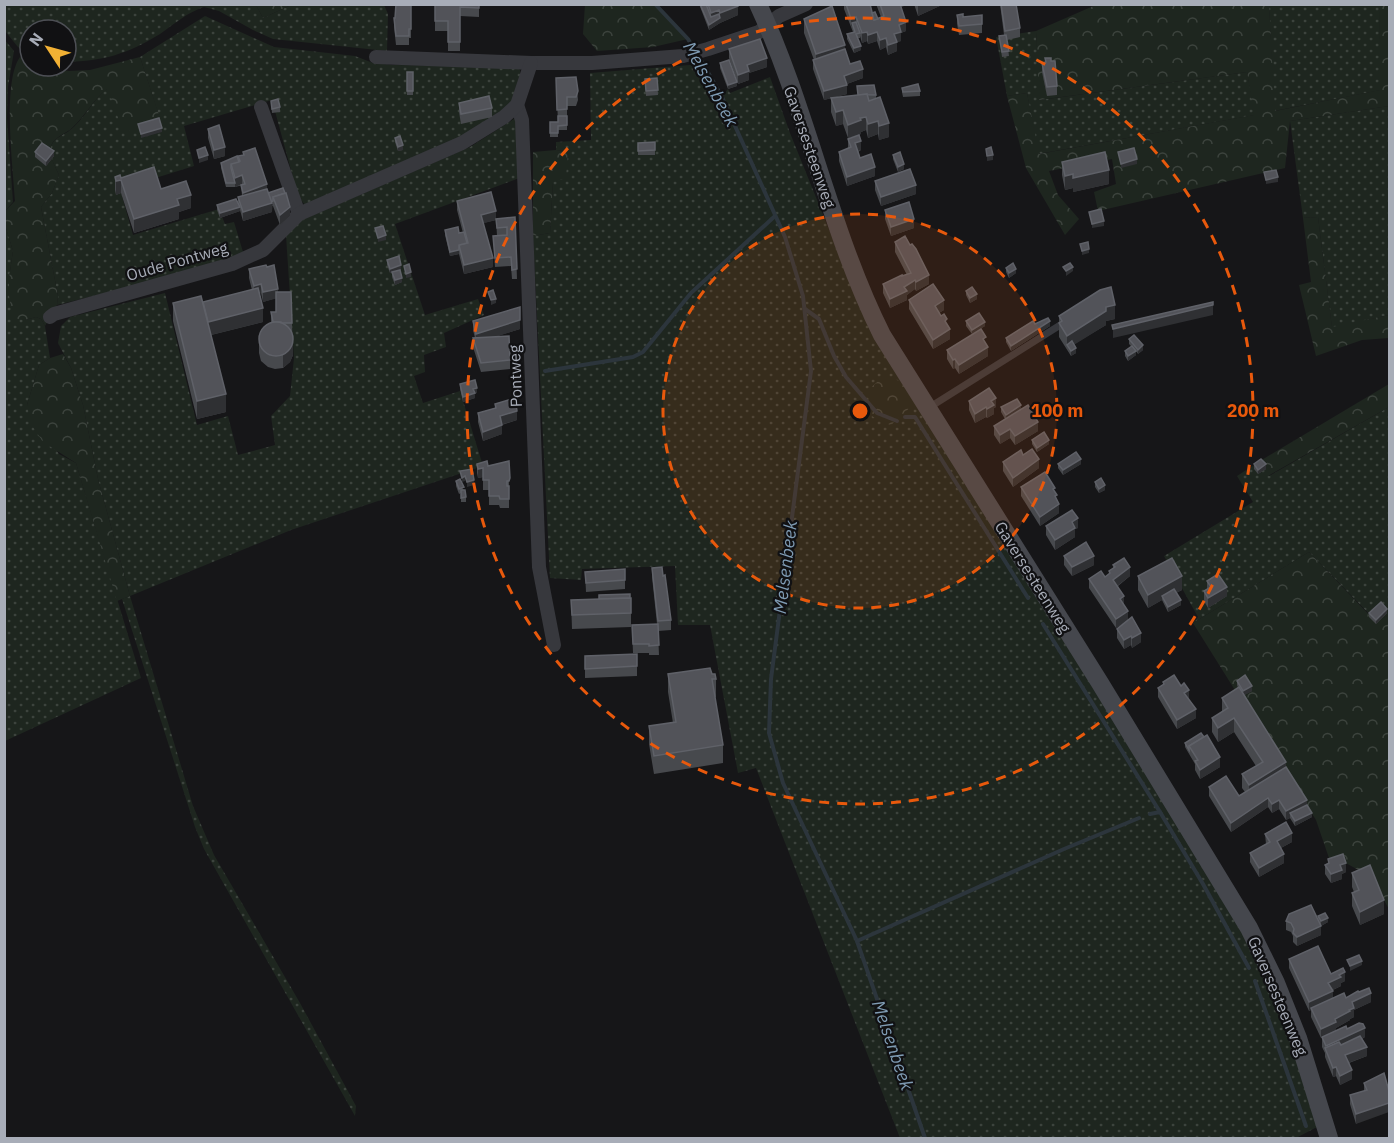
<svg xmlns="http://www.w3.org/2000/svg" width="1394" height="1143" font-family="'IBM Plex Sans',sans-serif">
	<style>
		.grass { fill: url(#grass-dots) }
		.forest { fill: url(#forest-crowns) }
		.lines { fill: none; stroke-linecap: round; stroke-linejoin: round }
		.stream { stroke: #2c353c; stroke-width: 4 }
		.lane { stroke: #37383d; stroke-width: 7 }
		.street { stroke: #37383d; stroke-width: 14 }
		.secondary { stroke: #45474d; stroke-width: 18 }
		.wall { fill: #47494d }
		.shaded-wall { fill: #2f3033 }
		.building { fill: #525359; stroke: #5f6168; stroke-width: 1.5 }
		.ring { fill: none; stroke: #e8590c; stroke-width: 3; stroke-dasharray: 10 8 }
		.labels { text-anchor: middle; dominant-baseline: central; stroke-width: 4.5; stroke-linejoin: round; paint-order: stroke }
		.street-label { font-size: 16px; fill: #a8adb8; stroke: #111113 }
		.water-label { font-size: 18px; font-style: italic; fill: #7f9bb3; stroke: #111113 }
		.centre { fill: #e8590c; stroke: #111113; stroke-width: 3 }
		.ring-label { font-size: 18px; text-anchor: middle; font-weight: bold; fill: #e8590c; stroke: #111113; stroke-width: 4.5; stroke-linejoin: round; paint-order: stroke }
	</style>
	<defs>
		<pattern id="grass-dots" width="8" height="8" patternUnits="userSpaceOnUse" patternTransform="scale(1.5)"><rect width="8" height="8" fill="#1e261f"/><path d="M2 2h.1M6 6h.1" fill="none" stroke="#3c433d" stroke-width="1.8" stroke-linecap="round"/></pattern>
		<pattern id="forest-crowns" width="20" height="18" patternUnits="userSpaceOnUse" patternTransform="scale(1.5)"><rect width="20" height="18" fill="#1e261f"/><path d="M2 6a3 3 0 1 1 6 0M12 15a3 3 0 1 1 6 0" fill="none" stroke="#3c433d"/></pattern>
	</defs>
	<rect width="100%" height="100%" fill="#161618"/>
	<g class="grass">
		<path d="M4 5H256L263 18 291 5H384L388 14 387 51 273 39 253 30 219 11 204 7C188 12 174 24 160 34 127 54 104 61 66 62V30H30V54L18 47 5 31Z"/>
		<path d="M1269 5H1379L1381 90 1274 111Z"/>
		<path d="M205 16 274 47 355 56 373 63 392 65 515 66 520 70 521 78 512 104 474 132 305 205 298 196 272 100 184 126 194 166 120 189 133 235 219 209 225 224 234 222 243 252 241 256 142 284 57 305 58 296 41 207 52 193 59 175C55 166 49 157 51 147 53 138 62 136 69 131 84 120 92 100 108 88L160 119 140 57Z"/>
		<path d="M1036 31 1040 100 1247 72 1255 115 1038 154 1027 93 1007 96 996 37Z"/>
		<path d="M4 39 14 51 8 87 7 118 13 202 5 211V225L13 251 9 278 25 320 36 317 41 319 45 326 50 358 39 365 27 405 59 454 76 463 141 678 5 741Z"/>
		<path d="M701 61 722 96 728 89 730 93 770 77 790 133 851 284 917 401 1093 681 1262 966 1290 1035 1317 1127 1296 1138H900L756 768 738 773 710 625H678L675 566 582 569 581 580 550 578 533 236 550 233 553 182 568 151 556 150V142L591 140 590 73 690 65Z"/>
		<path d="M1389 106V315L1332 328 1318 217 1303 218 1290 121Z"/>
		<path d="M517 117 522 177 395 224 425 315 478 299 484 315 444 333 446 347 424 355 425 372 414 376 423 403 460 391 483 466 291 530 130 596 193 806 214 855 300 1003 356 1106 355 1116 204 849 195 827 122 599 130 596 98 479 83 405 71 368 58 343 61 326 70 317 165 293 197 425 228 416 238 455 275 445 271 416 290 396 294 358 286 235 302 220 470 147Z"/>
		<path d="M1389 407V615L1377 622 1309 552 1193 623 1198 617 1164 556 1253 502 1237 476 1260 461 1269 476Z"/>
	</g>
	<g class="forest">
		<path d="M1098 4 1269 5 1275 111 1380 90 1379 5H1389V106L1290 121 1285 168 1098 211 1094 192 1116 184 1112 159 1049 171 1058 195 1079 219 1065 235 1026 168 1007 96 1027 93 1039 154 1254 115 1247 72 1039 100 1036 31Z"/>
		<path d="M256 5V4L291 5 263 18Z"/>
		<path d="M585 5H655L688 39 653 47 597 51 583 34Z"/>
		<path d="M20 57 30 63V66L69 71 90 70 140 57 160 118 124 133 107 89C93 100 85 116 72 128 66 134 53 137 51 147 49 156 55 166 59 175L52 193 41 207 58 296 57 305 45 326 41 319 36 317 25 320 13 318 9 296V278L13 251 5 225V211L15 201C13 168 2 82 20 57Z"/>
		<path d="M556 150 568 151 566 178 553 182 550 233 533 236V152Z"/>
		<path d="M1318 217 1332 327 1389 315V338L1362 340 1316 356 1299 285 1311 282 1303 218Z"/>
		<path d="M63 354 71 368 83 405 98 479 130 596 117 601 76 463 43 442 31 424 27 405 39 365 50 358Z"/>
		<path d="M882 378C904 379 905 383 917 401L891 425 881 422 869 414V389Z"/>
		<path d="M1389 384V407L1268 476 1260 461Z"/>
		<path d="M1309 552 1376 622 1389 615V909L1371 877 1344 862 1329 858 1316 820 1193 623Z"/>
	</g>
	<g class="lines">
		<g class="stream">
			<path d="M655 4 688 39 694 49"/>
			<path d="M698 55 722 97 785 237 803 296 811 371 771 679 769 733 783 783 857 941 925 1138"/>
			<path d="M805 309 819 319 834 356 846 377 877 413 897 421"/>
			<path d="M545 371 633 357 643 352 691 293 775 216"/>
			<path d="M905 417H915L1028 598"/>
			<path d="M1043 624 1160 812"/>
			<path d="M1150 814 1160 812 1203 884 1249 968"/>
			<path d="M857 941 1064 849 1139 818"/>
			<path d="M1255 981 1306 1126"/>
		</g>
		<path class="lane" d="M930 407 1065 322"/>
		<g class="street">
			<path d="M376 57 531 63H592L683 56 708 49 759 32 779 16 806 4"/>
			<path d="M517 105 522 120 539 567 554 645"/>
			<path d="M261 107 299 214"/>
			<path d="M50 317 54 314 232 264 263 250 299 214 462 143 504 117 517 105 531 63"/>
		</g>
		<path class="secondary" d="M758 4C808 112 829 229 882 335L1100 683 1249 928 1276 983 1298 1038 1329 1138"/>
	</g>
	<g class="wall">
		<path d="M411 4V38H409V45H396L394 27V18H395Z"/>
		<path d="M435 4H479V17L460 16V51H448V31H435Z"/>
		<path d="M699 4H738V15L720 23 709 30Z"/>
		<path d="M844 4H870L872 13 878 19 881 17 876 4H904V6L901 7 906 31 901 33V41L897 42V51L888 55 886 47 880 50 877 41 868 44 867 41 862 43 860 36V38H858L861 50 854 53 847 39V34L853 32 844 9Z"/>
		<path d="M914 4H944L918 16Z"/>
		<path d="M1000 4H1016L1020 28V37L1007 40 1009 56 1002 57 999 36 1004 35Z"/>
		<path d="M957 15 982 24V33L959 35 957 24Z"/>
		<path d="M804 19 845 49 850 64 863 78 847 84V94L824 100 813 69V60H814L804 33Z"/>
		<path d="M729 49 767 67 749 73V80L738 84 729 58Z"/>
		<path d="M1045 62 1057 86V95L1047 96 1042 72V63Z"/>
		<path d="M720 63 737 86 728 89 720 68Z"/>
		<rect x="407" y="72" width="6" height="23"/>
		<path d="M576 77 578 100 576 106H567V130H558V137H550V122H558L556 78Z"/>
		<path d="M657 78 658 95 646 96 645 79Z"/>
		<path d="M902 88 920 91V96L903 97 902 92Z"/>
		<path d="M876 95V98L889 137 879 140 878 134 868 138 866 130 861 132V134L848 138 843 124 836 126 831 112V98Z"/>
		<path d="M271 101 280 107V112L272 113Z"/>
		<path d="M459 103 492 108V117L461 124 459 112Z"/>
		<path d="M208 129 225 156 214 159 208 138Z"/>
		<path d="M395 138 403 150 398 151 395 142Z"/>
		<path d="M848 139 861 150 858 152 860 158 875 176 847 186 839 161V152L848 149Z"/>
		<path d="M638 143 655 150V155H638Z"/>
		<path d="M35 152 54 156 46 166 35 157Z"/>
		<path d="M243 152 267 189 268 193 290 216 280 225 273 206H272V212L243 221 240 210V211L220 218 217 210V205H238V197L242 196 241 185H243L235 187H226L221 168V163L238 160V156L243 155Z"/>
		<path d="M893 155 904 169 898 172 893 159Z"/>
		<path d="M1062 162 1109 184 1073 192V188L1065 190 1062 175Z"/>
		<path d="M115 177 161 189 191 208 179 212V219L134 233 121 193 116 195 115 190Z"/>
		<path d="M875 181 916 194 881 206 875 190Z"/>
		<path d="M457 201 496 220 483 223 493 267 464 274 459 254 450 256 445 235V230L459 233H463L457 210Z"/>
		<path d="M885 210 914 228 891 236 885 219Z"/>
		<path d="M515 217 517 279H512L511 266 495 267 493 236H497L496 219Z"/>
		<path d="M895 242 910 245 929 284 916 291 915 289 912 291 907 295V300L890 308 883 293V284L907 275 895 252Z"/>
		<path d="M387 260 401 270H400L402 282 395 285 392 277V273H390L387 265Z"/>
		<path d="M1006 268 1016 273 1009 278 1006 272Z"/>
		<path d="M249 269 278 292H291L293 355 290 362 283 368 275 369 268 367 261 361 259 353V339L271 322V312H276V298L263 302 261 293 259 294 263 322 211 335 226 412 197 419 173 321V303L203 302 252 290 249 278Z"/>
		<path d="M966 291 977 299 970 303 966 295Z"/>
		<path d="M909 300 944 310 939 313 947 325 950 339 933 349 909 309Z"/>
		<path d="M1059 316 1115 319 1106 321V325L1074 344 1076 353 1071 356 1059 337Z"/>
		<path d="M473 321 520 329 497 336 510 360V369L481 372 473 347V338H475L473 330Z"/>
		<path d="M966 321 985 326 972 334 966 326Z"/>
		<path d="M1035 324 1050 326 1011 351 1006 342V338Z"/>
		<path d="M1129 339 1143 350 1138 354 1136 351V355L1128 361 1125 356V351L1132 347 1129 344Z"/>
		<path d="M986 344 988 356 959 374 955 368 953 369 947 359V350Z"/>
		<path d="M460 384 477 393H475V398L463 402 460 389Z"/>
		<path d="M969 401 996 407 994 408V414L987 418 986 417 975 423 969 410Z"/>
		<path d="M495 404 517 420 502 425V434L483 441 478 422V413L495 408Z"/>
		<path d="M1001 407 1021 409 1038 431 1015 445 1010 438 1000 444 994 435V426L1005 419 1001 412Z"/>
		<path d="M1032 440 1049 444 1037 452 1032 444Z"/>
		<path d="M1023 455 1039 468 1013 487 1003 471V462Z"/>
		<path d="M509 461V508H500L499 505H489V490H483V477L478 478 477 473V464L488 466Z"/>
		<path d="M1058 464H1081L1063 475 1058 468Z"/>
		<path d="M1254 464 1266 469 1258 474 1254 469Z"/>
		<path d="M456 481 464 490 466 497V502H461V493L459 494 456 486Z"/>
		<path d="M1095 482 1105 490 1099 493 1095 487Z"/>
		<path d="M1021 487 1055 492 1059 513 1040 526 1021 496Z"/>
		<path d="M1046 526 1078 528 1075 529V537L1055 550 1046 535Z"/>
		<path d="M1064 556 1094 565 1072 576 1064 565Z"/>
		<path d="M1113 565 1130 576 1118 586 1124 605 1128 620 1116 628 1089 588V579L1105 577 1109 574V571L1113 568Z"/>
		<path d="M652 568 671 620V630L658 631 659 655H649V653H633L632 625 657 624 652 577Z"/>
		<path d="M585 572 625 580V589L586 592Z"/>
		<path d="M1138 576 1182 590 1176 593 1181 605 1168 612 1162 600 1148 608 1138 590Z"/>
		<path d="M1207 581 1227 596 1208 608 1204 601V591L1207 590Z"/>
		<path d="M631 598V627L572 629 571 600Z"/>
		<path d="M1369 613H1387L1376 624 1369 617Z"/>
		<path d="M1117 629 1141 642 1132 648 1131 645 1124 649 1117 638Z"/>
		<path d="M637 654V676L585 678V656Z"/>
		<path d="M668 674H712L716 679V697H715L723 745V763L654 774 649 744V726L673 723 668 692Z"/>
		<path d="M1237 681 1252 691 1244 695 1286 767 1307 805 1312 817 1295 826 1290 818 1286 820 1279 809 1272 813 1268 807 1231 832 1209 796V787L1239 796 1245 792 1242 788V774L1256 766 1234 732 1218 742 1212 732V718L1222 712V698L1238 688 1237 685Z"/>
		<path d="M1163 682 1196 718 1177 729 1158 697V688L1163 685Z"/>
		<path d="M1185 743 1220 767 1200 779 1195 770V764L1185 747Z"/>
		<path d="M1265 834 1292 842 1281 848 1284 863 1259 877 1250 862V853L1266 844Z"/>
		<path d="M1328 859 1346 872 1342 874V879L1331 883 1325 874V865L1328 864Z"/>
		<path d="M1352 873 1384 914 1360 925 1352 906V893L1354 892 1352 887Z"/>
		<path d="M1318 916 1328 922 1321 926V935L1297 946 1293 942V936L1291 932 1286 930V921L1318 920Z"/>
		<path d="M1289 959 1331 974 1345 981 1341 983V986L1333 990V998H1346L1359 992 1371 1002 1354 1010V1017L1350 1019V1020L1336 1028V1031L1347 1029 1365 1037 1362 1039 1367 1056 1349 1063 1352 1079 1340 1085 1336 1076 1333 1077 1325 1057V1053L1322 1047V1038H1321L1311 1017V1010L1309 1011 1289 968Z"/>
		<path d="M1364 1083 1389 1091 1356 1124 1350 1104V1095L1364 1091Z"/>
	</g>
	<g class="shaded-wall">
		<path d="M918 4H944L918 16Z"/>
		<path d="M738 6V15L720 23 709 30V25L720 18V13Z"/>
		<path d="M719 10V19L711 22V13Z"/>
		<path d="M856 17V26L852 23 851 28V19Z"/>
		<path d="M906 22V31L901 33V41L897 42V51L888 55V45L899 25Z"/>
		<path d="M867 32V41L862 43V33Z"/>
		<path d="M877 32V41L868 44V35Z"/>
		<path d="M886 38V47L880 50V40Z"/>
		<path d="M845 45V59L816 68V54Z"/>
		<path d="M861 46V50L854 53V48Z"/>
		<path d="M767 58V67L749 73V80L738 84V75L747 65Z"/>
		<path d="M863 69V78L844 85V76Z"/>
		<path d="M737 82V86L728 89V85Z"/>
		<path d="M847 85V94L824 100V91Z"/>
		<path d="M843 110V124L836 126V112Z"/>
		<path d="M866 117V130L861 132V134L848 138V125Z"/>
		<path d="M878 121V134L868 138V124Z"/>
		<path d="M889 123V137L879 140V126Z"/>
		<path d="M162 128V132L141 138V134Z"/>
		<path d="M861 141V150L855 152V143Z"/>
		<path d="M403 145V150L398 151V147Z"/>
		<path d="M225 147V156L214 159V150Z"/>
		<path d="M54 151V156L46 166V161Z"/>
		<path d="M208 155V160L199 163V158Z"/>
		<path d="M993 155V160L987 161V156Z"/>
		<path d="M1137 159V164L1121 168V164Z"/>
		<path d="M904 164V169L898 172V167Z"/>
		<path d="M875 167V176L847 186V177Z"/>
		<path d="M1109 170V184L1073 192V178Z"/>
		<path d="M1073 174V188L1065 190V176Z"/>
		<path d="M242 175V184L235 187V178Z"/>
		<path d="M1278 177V182L1266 184V180Z"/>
		<path d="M121 180V193L116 195V181Z"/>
		<path d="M267 184V194L243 202V193Z"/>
		<path d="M916 185V194L881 206V197Z"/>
		<path d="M191 195V208L179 212V219L134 233V219L177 199Z"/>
		<path d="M273 201 272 212 243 221V212Z"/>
		<path d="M240 207V211L220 218V213Z"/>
		<path d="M290 207V216L280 225V215Z"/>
		<path d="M496 211V220L481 224V215Z"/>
		<path d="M914 219V228L891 236V227Z"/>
		<path d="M1104 221V226L1092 228V224Z"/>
		<path d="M386 235V240L378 242V238Z"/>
		<path d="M1089 249V253L1082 255V251Z"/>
		<path d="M459 250V254L450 256V252Z"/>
		<path d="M493 258V267L464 274V265Z"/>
		<path d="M401 265V270L390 273V269Z"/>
		<path d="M1073 267V271L1066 276V271Z"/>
		<path d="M1016 269V273L1009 278V273Z"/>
		<path d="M411 272V277L406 278V274Z"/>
		<path d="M929 275V284L916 291V282Z"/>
		<path d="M402 278V282L395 285V280Z"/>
		<path d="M915 280V289L907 295V300L890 308V299L904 287Z"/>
		<path d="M261 284V293L254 295V286Z"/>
		<path d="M278 289V298L263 302V292Z"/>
		<path d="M977 294V299L970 303V298Z"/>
		<path d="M496 299V303L491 305V300Z"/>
		<path d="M944 300V310L935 315V306Z"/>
		<path d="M1115 305V319L1106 321V325L1069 348 1067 345V349V336L1106 307Z"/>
		<path d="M1213 305V315L1113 338V329Z"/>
		<path d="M263 308V322L207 336V322Z"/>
		<path d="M520 320V329L476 343V334Z"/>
		<path d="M1050 321V326L1011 351V346Z"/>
		<path d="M985 322V326L972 334V330Z"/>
		<path d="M950 329V339L933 349V340Z"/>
		<path d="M293 341V355L290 362 283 368V354Z"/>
		<path d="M1143 345V350L1138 354V350Z"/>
		<path d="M988 347V356L959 374V365Z"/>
		<path d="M1076 348V353L1071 356V351Z"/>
		<path d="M1136 351V355L1128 361V356Z"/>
		<path d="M955 359V368L953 369V360Z"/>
		<path d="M477 388V393L474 394 475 393V398L463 402V397L473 389Z"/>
		<path d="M226 394V412L197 419V401Z"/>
		<path d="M996 398V407L994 408V414L987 418V409L991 401Z"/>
		<path d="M1021 405V410L1006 420V415Z"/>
		<path d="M986 407V417L975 423V414Z"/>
		<path d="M517 411V420L500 425V416Z"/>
		<path d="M1038 422V431L1015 445V436Z"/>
		<path d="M502 425V434L483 441V432Z"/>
		<path d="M1010 429V438L1000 444V435Z"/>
		<path d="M1049 440V444L1037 452V448Z"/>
		<path d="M1039 459V468L1013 487V478Z"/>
		<path d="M1081 459V464L1063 475V470Z"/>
		<path d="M1266 464V469L1258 474V470Z"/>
		<path d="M483 468V477L478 478V469Z"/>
		<path d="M465 476V481L462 482V478Z"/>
		<path d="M474 480V485L467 487V482Z"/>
		<path d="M1105 485V490L1099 493V489Z"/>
		<path d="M1059 504V513L1040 526V517Z"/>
		<path d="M1078 518V528L1075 529V537L1055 550V540L1072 522Z"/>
		<path d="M1094 556V565L1072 576V567Z"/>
		<path d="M1130 567V576L1113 589V580Z"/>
		<path d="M1182 576V590L1164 599 1162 596V600L1148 608V595Z"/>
		<path d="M1227 587V596L1208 608V598Z"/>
		<path d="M1124 596V605L1120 599Z"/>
		<path d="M1181 600V605L1168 612V607Z"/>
		<path d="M1387 609V613L1376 624V620Z"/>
		<path d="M1128 611V620L1116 628V619Z"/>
		<path d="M1141 633V642L1132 648V638Z"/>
		<path d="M1131 636V645L1124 649V640Z"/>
		<path d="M1252 686V691L1243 696V691Z"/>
		<path d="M1189 690V699L1184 693Z"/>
		<path d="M1196 709V718L1177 729V720Z"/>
		<path d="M1234 718V732L1218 742V728Z"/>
		<path d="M1220 757V767L1200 779V770Z"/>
		<path d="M1286 762V776L1249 798V785Z"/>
		<path d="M1268 798V807L1231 832V823Z"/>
		<path d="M1279 800V809L1272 813V804Z"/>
		<path d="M1307 800V809L1290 813V818L1286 820V811Z"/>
		<path d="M1312 813V817L1295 826V821Z"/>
		<path d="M1292 833V842L1277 850V841Z"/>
		<path d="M1284 854V863L1259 877V868Z"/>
		<path d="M1346 863V872L1342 874V879L1331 883V874L1340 865Z"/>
		<path d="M1384 900V914L1360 925V912Z"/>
		<path d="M1328 918V922L1321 926V921Z"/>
		<path d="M1321 926V935L1297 946V937Z"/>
		<path d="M1362 961V965L1350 971V966Z"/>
		<path d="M1345 972V981L1341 983V986L1328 992V983L1339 975Z"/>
		<path d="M1333 991V1000L1309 1011V1002Z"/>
		<path d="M1371 993V1002L1354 1010V1017L1350 1019V1020L1336 1028V1031L1321 1038V1029L1335 1019 1352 1002Z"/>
		<path d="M1365 1028V1037L1352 1043 1326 1050V1046Z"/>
		<path d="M1367 1047V1056L1345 1064V1055Z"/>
		<path d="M1336 1067V1076L1333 1077V1068Z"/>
		<path d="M1352 1070V1079L1340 1085V1076Z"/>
		<path d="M1389 1103V1112L1356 1124V1114Z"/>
	</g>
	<g class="building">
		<path d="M396 4H411V29H409V36H396L394 18H395Z"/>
		<path d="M435 4H479V8L460 7V42H448V21H435Z"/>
		<path d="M700 4H706L711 17 719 14 720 18 709 25Z"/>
		<path d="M708 4H737L738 6 720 13 719 10 711 13Z"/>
		<path d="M846 4H870L874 20 884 16 880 4H900L906 22 899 25 901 32 894 34 897 42 888 45 886 38 880 40 877 32 868 35 867 32 862 33 856 17 851 19Z"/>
		<path d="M1001 4H1016L1020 28 1005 31Z"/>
		<path d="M832 6 845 45 816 54 804 19Z"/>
		<path d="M875 12 878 19 874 20 872 13Z"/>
		<path d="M963 14V17L982 15V24L959 26 957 15Z"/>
		<path d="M856 22 860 33 856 34 861 46 854 48 847 34 855 32 852 23Z"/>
		<path d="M1006 35 1009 51 1002 52 999 36Z"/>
		<path d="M760 39 767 58 747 65 749 71 738 75 729 49Z"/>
		<path d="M845 49 850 64 860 61 863 69 844 76 847 85 824 91 813 60Z"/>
		<path d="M1045 58H1051V61H1055L1057 86 1047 87 1042 63 1046 62Z"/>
		<path d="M729 60 737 82 728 85 720 63Z"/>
		<rect x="407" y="72" width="6" height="19"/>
		<path d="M576 77 578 91 576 97H567V109L557 110 556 78Z"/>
		<path d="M657 78 658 90 646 91 645 79Z"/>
		<path d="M918 84 920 91 903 92 902 88Z"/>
		<path d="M874 85 876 95H868L867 94 858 95 857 86Z"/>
		<path d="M867 94 869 101 880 97 889 123 879 126 878 121 868 124 866 117 860 118 861 120 848 125 843 110 836 112 831 98Z"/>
		<path d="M489 96 492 108 461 114 459 103Z"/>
		<path d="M278 99 280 107 272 109 271 101Z"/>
		<path d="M558 116H567V125L558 126V133H550V122H558Z"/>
		<path d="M159 118 162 128 141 134 138 124Z"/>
		<path d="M219 125 225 147 214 150 208 129Z"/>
		<path d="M859 135 861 141 855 143 860 158 871 154 875 167 847 177 839 152 851 147 848 139Z"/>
		<path d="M400 136 403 145 398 147 395 138Z"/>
		<path d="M655 142V150L638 151V143Z"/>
		<path d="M42 143 54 151 46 161 35 152Z"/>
		<path d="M205 147 208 155 199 158 197 150Z"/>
		<path d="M991 147 993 155 987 156 986 149Z"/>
		<path d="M255 148 267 184 243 193 241 185 245 184 242 175 235 178 231 164 240 161 238 156 244 155 243 152Z"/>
		<path d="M1134 148 1137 159 1121 164 1118 152Z"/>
		<path d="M900 152 904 164 898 167 893 155Z"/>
		<path d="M1105 152 1109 170 1073 178V174L1065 176 1062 162Z"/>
		<path d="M237 156 239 162 231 164V168L235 183H226L221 163Z"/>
		<path d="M154 167 161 189 186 181 191 195 177 199 179 205 134 219 121 180 116 181 115 177 120 175 121 178Z"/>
		<path d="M910 169 916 185 881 197 875 181Z"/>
		<path d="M1276 170 1278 177 1266 180 1264 172Z"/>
		<path d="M283 188 285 193 273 197V201L271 202 268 193Z"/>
		<path d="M267 189 272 203 243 212 238 197Z"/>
		<path d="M491 192 496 211 481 215 493 258 464 265 459 245 468 243 457 201Z"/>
		<path d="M286 193 290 207 280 215 273 197Z"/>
		<path d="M236 199 240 207 220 213 217 205Z"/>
		<path d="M909 202 914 219 891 227 885 210Z"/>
		<path d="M1101 209 1104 221 1092 224 1089 212Z"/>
		<path d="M515 217 517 269 512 270 511 257 495 258 493 236 507 235V227L497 228 496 219Z"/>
		<path d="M383 226 386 235 378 238 375 228Z"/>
		<path d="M458 227 459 233 464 232 467 243 459 245V250L450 252 445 230Z"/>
		<path d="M905 236 910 245 912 244 916 249 929 275 916 282 915 280 912 282 904 287 907 291 890 299 883 284 902 275V276L911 273 895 242Z"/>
		<path d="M1088 242 1089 249 1082 251 1080 244Z"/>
		<path d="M399 256 401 265 390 269 387 260Z"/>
		<path d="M1013 263 1016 269 1009 273 1006 268Z"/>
		<path d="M1070 263 1073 267 1066 271 1063 267Z"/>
		<path d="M409 264 411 272 406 274 404 266Z"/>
		<path d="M266 265 267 267 274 265 278 289 263 292 261 284 254 286 249 269Z"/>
		<path d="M400 270 402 278 395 280 392 272Z"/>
		<path d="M933 284 944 300 935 306 941 316 944 314 947 319 945 321 950 329 933 340 909 300Z"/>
		<path d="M972 287 977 294 970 298 966 291Z"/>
		<path d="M1111 287 1115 305 1106 307V311L1067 336 1059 323 1062 321 1059 316 1100 290Z"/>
		<path d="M258 288 263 308 208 322 203 302Z"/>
		<path d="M493 290 496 299 491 300 488 292Z"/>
		<path d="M276 292H291L292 323H282L281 322H273L271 312H276Z"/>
		<path d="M201 296 226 394 197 401 173 303Z"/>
		<path d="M1213 302V305L1113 329 1112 325Z"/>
		<path d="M520 307V320L476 334 473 321Z"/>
		<path d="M979 313 985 322 972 330 966 321Z"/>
		<path d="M1048 318 1050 321 1011 346 1006 338 1033 321 1035 324Z"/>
		<circle cx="276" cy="339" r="17"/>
		<path d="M981 329 986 337 983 339 988 347 959 365 955 359 953 360 947 350Z"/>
		<path d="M1134 335 1143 345 1138 350 1129 339Z"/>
		<path d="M509 336 510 360 481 363 473 338Z"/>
		<path d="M1072 341 1076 348 1071 351 1067 345Z"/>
		<path d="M1132 346 1136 351 1128 356 1125 351Z"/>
		<path d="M475 380 477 388 473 389 475 393 463 397 460 384Z"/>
		<path d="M989 388 996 398 991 401 994 405 987 409 986 407 975 414 969 401Z"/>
		<path d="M515 398 517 411 500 416 502 425 483 432 478 413 496 408 495 404Z"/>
		<path d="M1017 399 1021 405 1006 415 1001 407Z"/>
		<path d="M1028 405 1038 422 1015 436 1010 429 1000 435 994 426Z"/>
		<path d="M1044 432 1049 440 1037 448 1032 440Z"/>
		<path d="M1032 449 1039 459 1013 478 1003 462 1021 450 1023 455Z"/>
		<path d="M1076 452 1081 459 1063 470 1058 464Z"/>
		<path d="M1261 459 1266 464 1258 470 1254 464Z"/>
		<path d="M487 461 488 466 509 461 510 478 509 481H507V486H509V499H500L499 496H489V480H483V468L478 469 477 464Z"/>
		<path d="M472 469 474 480 467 482 465 476 462 478 460 471Z"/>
		<path d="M1045 472 1055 488 1053 489 1057 495 1055 496 1059 504 1040 517 1021 487Z"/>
		<path d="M1101 478 1105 485 1099 489 1095 482Z"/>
		<path d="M460 479 464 487 459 489 456 481Z"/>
		<path d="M461 490H465L466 497 461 498Z"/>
		<path d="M1072 510 1078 518 1072 522 1075 528 1055 540 1046 526Z"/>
		<path d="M1086 542 1094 556 1072 567 1064 556Z"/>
		<path d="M1124 558 1130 567 1113 580 1124 596 1120 599 1128 611 1116 619 1089 579 1101 571 1105 577 1110 573 1109 571 1115 567 1113 565Z"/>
		<path d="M1172 558 1182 576 1148 595 1138 576Z"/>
		<path d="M662 567 663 576 665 575 671 620 658 621 652 568Z"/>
		<path d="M625 569V580L586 583 585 572Z"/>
		<path d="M1218 574 1227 587 1208 598 1204 591 1211 587 1207 581Z"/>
		<path d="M1174 589 1181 600 1168 607 1162 596Z"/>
		<path d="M630 594V598L599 599V595Z"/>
		<path d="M631 598V613L572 615 571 600Z"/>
		<path d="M1381 602 1387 609 1376 620 1369 613Z"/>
		<path d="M1132 617 1141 633 1132 638 1131 636 1124 640 1117 629Z"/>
		<path d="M658 624 659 645 649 646V644H633L632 625Z"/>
		<path d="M637 654V666L585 669V656Z"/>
		<path d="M710 668 712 674H715L716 679H712L723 745 654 756 649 726 676 722 668 674Z"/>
		<path d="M1174 675 1181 686 1184 683 1189 690 1184 693 1196 709 1177 720 1158 688 1164 684 1163 682Z"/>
		<path d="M1245 675 1252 686 1243 691 1237 681Z"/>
		<path d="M1239 687 1286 762 1249 785 1242 774 1263 762 1234 718 1218 728 1212 718 1228 708 1222 698Z"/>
		<path d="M1201 733 1204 737 1189 746V750L1185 743Z"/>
		<path d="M1207 735 1220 757 1200 770 1195 761 1198 760 1189 746Z"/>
		<path d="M1286 767 1307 800 1286 811 1279 800 1272 804 1268 798 1231 823 1209 787 1226 776 1239 796Z"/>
		<path d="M1307 805 1312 813 1295 821 1290 813Z"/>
		<path d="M1286 822 1292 833 1277 841 1284 854 1259 868 1250 853 1270 842 1265 834Z"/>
		<path d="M1343 854 1346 863 1340 865 1342 870 1331 874 1325 865 1329 863 1328 859Z"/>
		<path d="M1370 865 1384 900 1360 912 1352 893 1359 890 1352 873Z"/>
		<path d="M1311 905 1321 926 1297 937 1293 933 1294 929 1291 923 1286 921 1289 914Z"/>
		<path d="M1325 913 1328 918 1321 921 1318 916Z"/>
		<path d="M1318 946 1331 974 1343 968 1345 972 1339 975 1341 977 1328 983 1333 991 1309 1002 1289 959Z"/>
		<path d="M1359 955 1362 961 1350 966 1347 960Z"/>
		<path d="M1369 988 1371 993 1352 1002 1354 1008 1349 1010 1350 1011 1335 1019 1336 1022 1321 1029 1311 1008 1344 993 1346 998 1358 991 1359 992Z"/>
		<path d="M1359 1023 1363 1024 1365 1028 1326 1046 1322 1037 1346 1026 1347 1029Z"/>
		<path d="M1360 1036 1367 1047 1345 1055 1352 1070 1340 1076 1336 1067 1333 1068 1325 1048 1339 1042 1341 1045Z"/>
		<path d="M1384 1073 1389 1091V1103L1356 1114 1350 1095 1367 1090 1364 1083Z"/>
	</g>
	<circle cx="860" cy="411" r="197" fill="#e8590c" fill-opacity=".12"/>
	<g class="ring">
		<circle cx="860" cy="411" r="197"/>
		<circle cx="860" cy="411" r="393"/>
	</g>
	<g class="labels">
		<g class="street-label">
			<text transform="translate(810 147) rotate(71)">Gaversesteenweg</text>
			<text transform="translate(177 261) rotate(-16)">Oude Pontweg</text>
			<text transform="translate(515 376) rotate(-92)">Pontweg</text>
			<text transform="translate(1033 577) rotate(58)">Gaversesteenweg</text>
			<text transform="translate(1278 996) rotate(67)">Gaversesteenweg</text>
		</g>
		<g class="water-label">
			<text transform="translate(711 84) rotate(61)">Melsenbeek</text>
			<text transform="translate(785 567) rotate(-83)">Melsenbeek</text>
			<text transform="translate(893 1045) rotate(71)">Melsenbeek</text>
		</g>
	</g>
	<circle cx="860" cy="411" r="9" class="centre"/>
	<g class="ring-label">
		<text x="1057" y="417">100 m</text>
		<text x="1253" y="417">200 m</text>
	</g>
	<rect width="1394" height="1143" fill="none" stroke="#a8adb8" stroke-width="12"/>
	<g transform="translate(48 48) rotate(306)"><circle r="28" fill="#111113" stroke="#4d4f55" stroke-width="1.5"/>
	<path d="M0-4.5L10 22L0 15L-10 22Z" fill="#f2b134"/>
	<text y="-9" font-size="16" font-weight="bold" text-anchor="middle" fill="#a8adb8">N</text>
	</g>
</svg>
